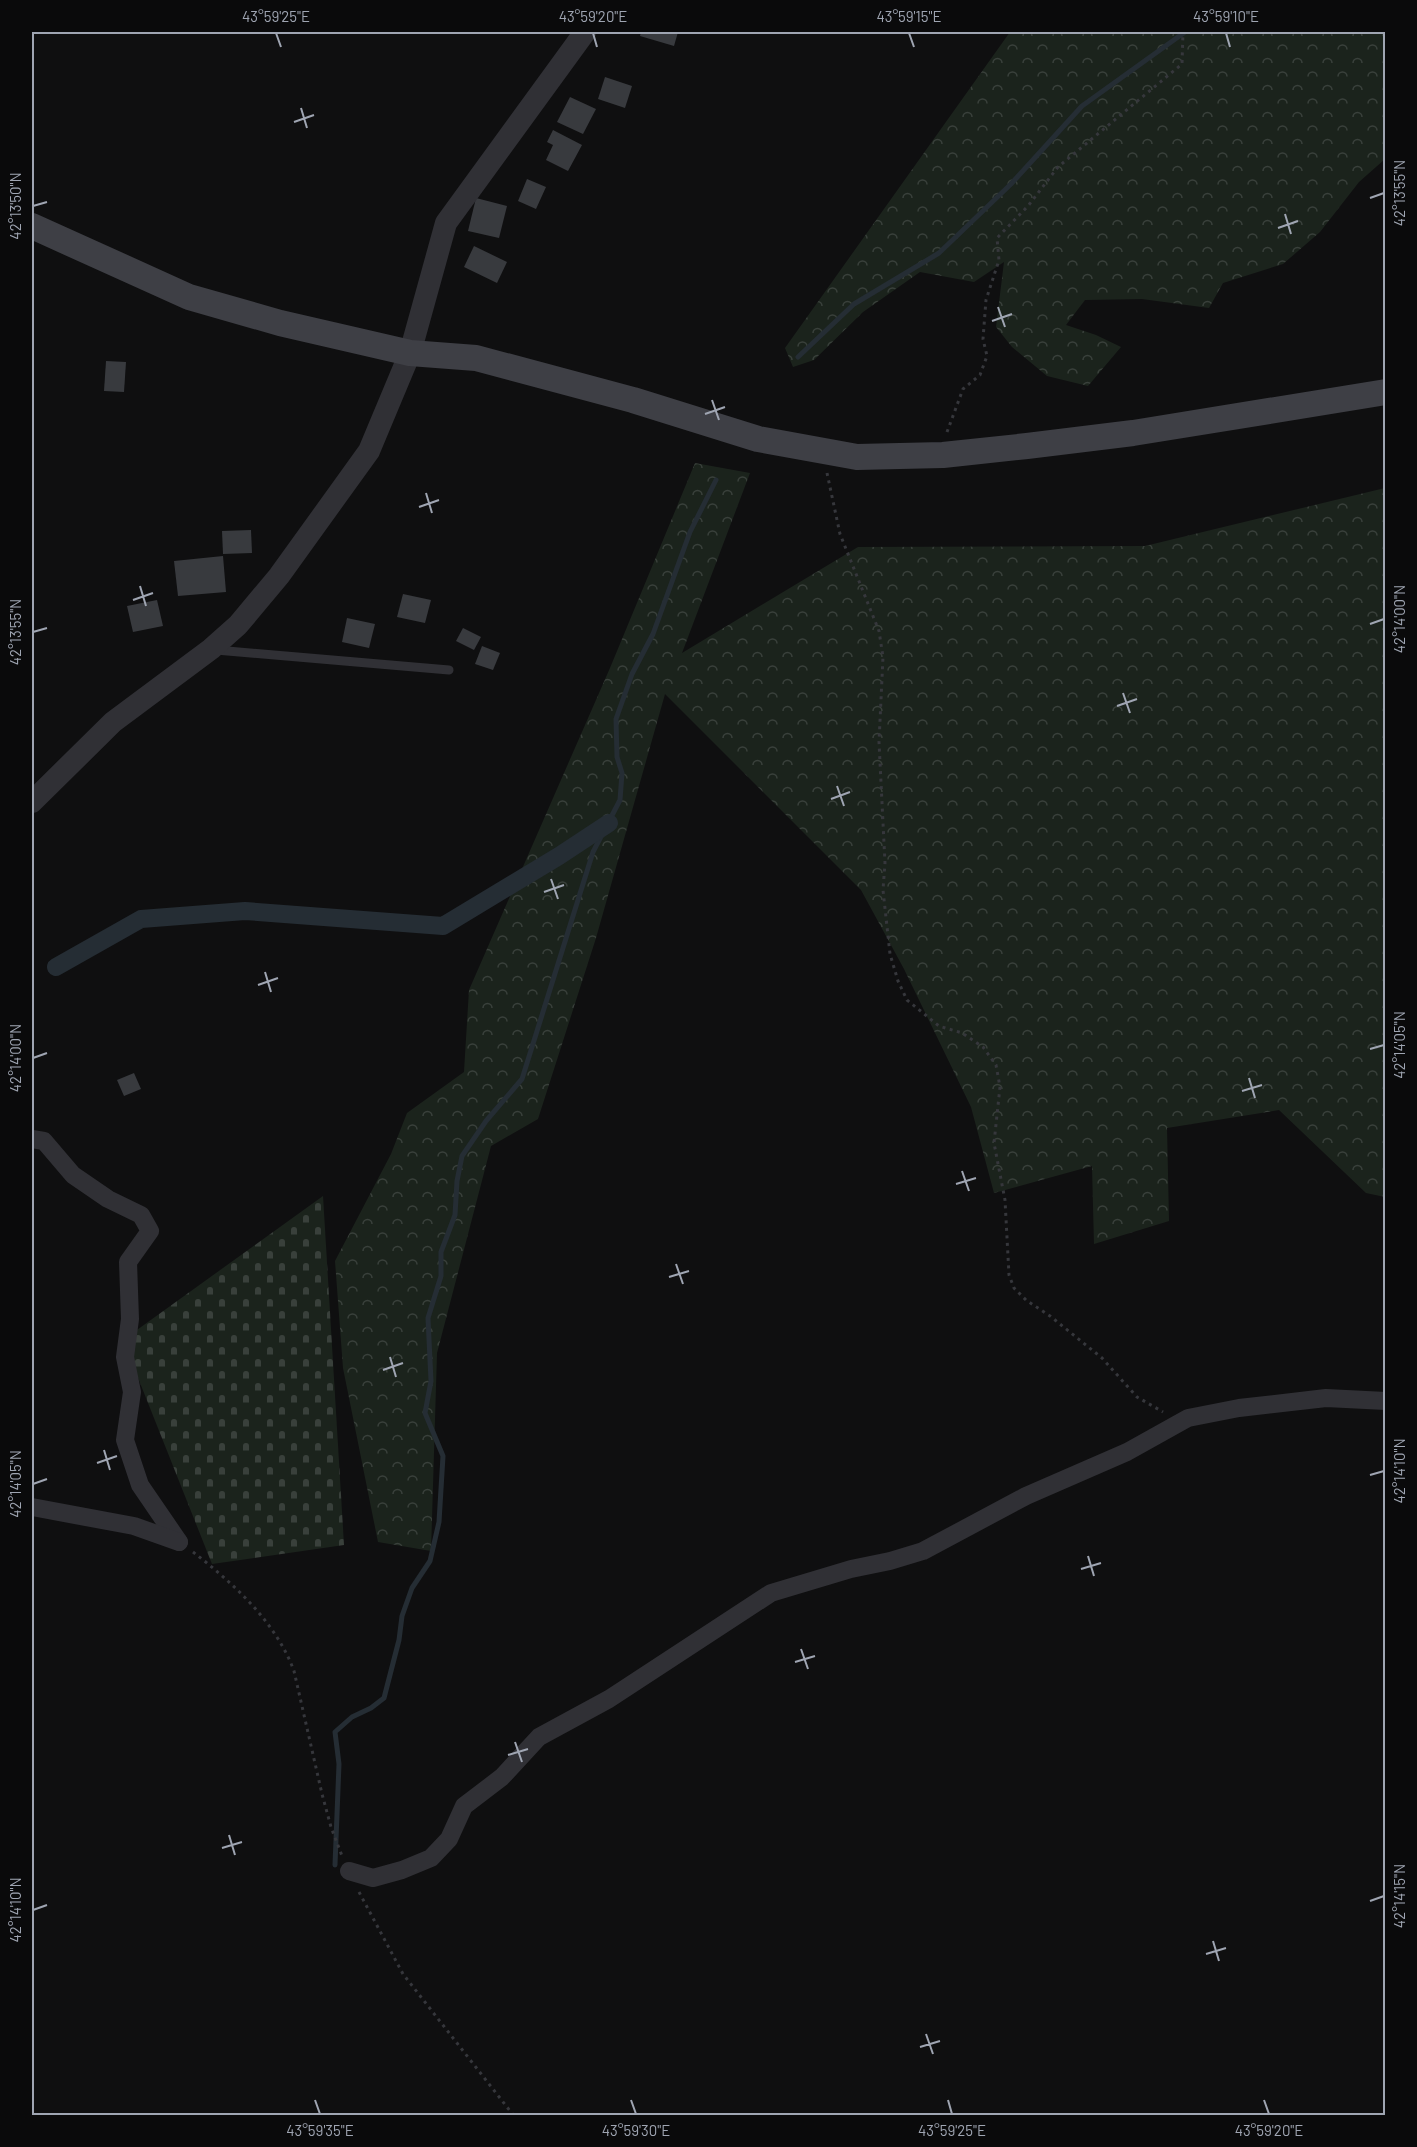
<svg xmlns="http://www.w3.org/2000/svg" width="1417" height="2147" font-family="Barlow,sans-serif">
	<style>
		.forest { fill: url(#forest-crowns) }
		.cemetery { fill: url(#cemetery-stones) }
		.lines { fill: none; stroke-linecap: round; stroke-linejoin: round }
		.stream { stroke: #252d34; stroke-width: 5 }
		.canal { stroke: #252d34; stroke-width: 18 }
		.building { fill: #383a3e }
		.path { stroke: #36373c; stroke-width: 3; stroke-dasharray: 3 4.5; stroke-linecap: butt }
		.service { stroke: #303035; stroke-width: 9 }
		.minor { stroke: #303035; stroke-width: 18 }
		.tertiary { stroke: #303035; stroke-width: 22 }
		.secondary { stroke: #3e3f45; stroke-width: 26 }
		.ticks { fill: none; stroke: #9fa5b2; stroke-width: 2 }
		.neatline { fill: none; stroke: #9fa5b2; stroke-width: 2 }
		.ticks-label { font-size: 15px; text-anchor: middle; fill: #9fa5b2 }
	</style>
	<defs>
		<pattern id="forest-crowns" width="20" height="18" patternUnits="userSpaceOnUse" patternTransform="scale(1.5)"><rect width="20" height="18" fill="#1b231c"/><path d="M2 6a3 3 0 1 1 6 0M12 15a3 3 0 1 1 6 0" fill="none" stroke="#39403b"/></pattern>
		<pattern id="cemetery-stones" width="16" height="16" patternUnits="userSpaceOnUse" patternTransform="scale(1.5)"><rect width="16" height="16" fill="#1b231c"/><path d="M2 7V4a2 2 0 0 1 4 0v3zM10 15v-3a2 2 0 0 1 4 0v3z" fill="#39403b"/></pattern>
	</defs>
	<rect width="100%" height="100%" fill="#0f0f10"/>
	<g class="forest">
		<path d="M1010 32H1385V159L1359 182 1320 232 1283 264 1223 283 1209 308 1142 299 1085 300 1066 325 1096 335 1121 347 1088 386 1047 376 1012 347 996 327 1004 262 974 282 920 272 863 312 814 360 793 367 785 348Z"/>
		<path d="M695 463 750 473 682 653 858 547 1145 546 1385 488V1197L1366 1193 1279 1110 1167 1128 1169 1221 1094 1244 1092 1166 994 1193 971 1107 904 969 861 890 665 694 596 938 538 1119 491 1146 437 1353 431 1551 378 1542 343 1368 335 1261 391 1154 407 1113 464 1072 469 990 610 668Z"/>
	</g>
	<path class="cemetery" d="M323 1196 344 1545 212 1564 123 1340Z"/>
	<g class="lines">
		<g class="stream">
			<path d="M798 357 854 304 939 253 1011 184 1082 106 1185 32"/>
			<path d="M335 1865 339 1764 335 1732 352 1717 371 1708 384 1698 399 1640 402 1616 412 1588 430 1561 439 1522 443 1456 425 1413 431 1381 428 1318 441 1276V1252L455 1215 457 1181 462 1156 486 1121 522 1079 593 852 620 800 622 773 617 757 616 719 632 674 653 634 690 532 716 480"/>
		</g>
		<path class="canal" d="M56 967 141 919 245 911 443 926 559 856 609 823"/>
	</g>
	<g class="building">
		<path d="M641 32H678L674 46 640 36Z"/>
		<path d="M605 77 632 86 625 108 598 99Z"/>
		<path d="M570 97 596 109 583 134 557 122Z"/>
		<path d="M553 130 582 145 568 171 546 160 553 145 547 142Z"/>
		<path d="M527 179 546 187 536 209 518 201Z"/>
		<path d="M476 198 507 206 499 238 468 231Z"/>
		<path d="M474 246 507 262 497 283 464 267Z"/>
		<path d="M106 361 126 362 124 392 104 391Z"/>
		<path d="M251 530 252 553 223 554 222 531Z"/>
		<path d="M223 556 226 592 178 596 174 561Z"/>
		<path d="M403 594 431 600 425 623 397 617Z"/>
		<path d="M157 600 163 626 133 632 127 606Z"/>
		<path d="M347 618 375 624 369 648 342 642Z"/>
		<path d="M463 628 481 637 474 650 456 641Z"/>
		<path d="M482 646 500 653 493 670 475 664Z"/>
		<path d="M134 1073 141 1089 124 1096 117 1080Z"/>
	</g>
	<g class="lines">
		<g class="path">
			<path d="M947 432 963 389 980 375 987 356 983 339 986 300 999 260 997 238 1028 206 1058 167 1182 64 1183 32"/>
			<path d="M827 473 840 534 879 631 883 657 879 742 885 863 883 890 890 954 898 981 907 1000 939 1026 962 1033 983 1047 996 1065 1000 1087 994 1143 1005 1200 1009 1275 1014 1288 1026 1300 1050 1316 1102 1358 1137 1397 1163 1412"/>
			<path d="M193 1552C233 1583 276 1622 294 1671L322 1794 331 1827 342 1856"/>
			<path d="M359 1892 403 1974 514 2116"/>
		</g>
		<path class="service" d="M216 650 449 670"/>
		<g class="minor">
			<path d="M32 1139 44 1141 73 1175 108 1199 141 1215 150 1231 128 1262 130 1319 125 1357 132 1392 125 1440 140 1485 179 1542"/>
			<path d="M32 1507 134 1526 179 1542"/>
			<path d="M349 1871 373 1878 402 1870 431 1858 449 1839 464 1806 502 1777 539 1737 609 1699 771 1593 851 1569 890 1561 923 1551 1026 1496 1127 1452 1188 1418 1239 1408 1326 1398 1386 1401"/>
		</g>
		<path class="tertiary" d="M32 802 113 722 211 649 238 625 279 576 369 451 410 353 446 223 585 32"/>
		<path class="secondary" d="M32 226 189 297 280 323 410 353 476 358 633 400 758 439 857 457 943 455 1027 446 1133 433 1386 392"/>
	</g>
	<path class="ticks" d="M276 33 281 47M593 33 597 47M909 33 914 47M1226 33 1230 47M301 108 307 128M294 122 314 115M1370 198 1384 193M33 206 47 202M1285 214 1291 234M1278 228 1298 221M998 307 1005 327M992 321 1012 314M712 400 719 420M705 414 725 407M426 493 432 513M419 507 439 500M140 586 146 606M133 600 153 593M1370 624 1384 619M33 632 47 628M1123 693 1130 713M1117 706 1137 699M837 786 844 806M831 799 850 792M551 879 558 899M544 892 564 885M265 972 271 992M258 985 278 978M1370 1049 1384 1045M33 1058 47 1053M1249 1078 1255 1098M1242 1091 1262 1085M962 1171 969 1191M956 1184 976 1178M676 1264 683 1284M669 1277 689 1271M390 1357 396 1377M383 1370 403 1363M104 1450 110 1470M97 1463 117 1456M1370 1475 1384 1471M33 1484 47 1479M1088 1556 1094 1576M1081 1569 1101 1563M801 1649 808 1669M795 1662 815 1656M515 1742 522 1762M508 1755 528 1749M229 1835 235 1855M222 1848 242 1842M1370 1901 1384 1896M33 1910 47 1905M1213 1941 1219 1961M1206 1954 1226 1948M926 2034 933 2054M920 2047 940 2041M315 2100 320 2114M631 2100 636 2114M948 2100 952 2114M1264 2100 1269 2114"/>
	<rect width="1417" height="2147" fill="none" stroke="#0a0a0b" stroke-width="66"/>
	<rect x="33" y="33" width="1351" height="2081" class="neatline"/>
	<g class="ticks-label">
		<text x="276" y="22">43°59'25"E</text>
		<text x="593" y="22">43°59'20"E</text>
		<text x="909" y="22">43°59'15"E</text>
		<text x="1226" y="22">43°59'10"E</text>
		<text transform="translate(1400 193) rotate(-90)" y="5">42°13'55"N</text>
		<text transform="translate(16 206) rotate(-90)" y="5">42°13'50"N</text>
		<text transform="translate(1400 619) rotate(-90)" y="5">42°14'00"N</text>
		<text transform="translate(16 632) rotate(-90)" y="5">42°13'55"N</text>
		<text transform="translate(1400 1045) rotate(-90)" y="5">42°14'05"N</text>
		<text transform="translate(16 1058) rotate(-90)" y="5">42°14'00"N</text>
		<text transform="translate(1400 1471) rotate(-90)" y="5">42°14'10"N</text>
		<text transform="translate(16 1484) rotate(-90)" y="5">42°14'05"N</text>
		<text transform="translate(1400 1896) rotate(-90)" y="5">42°14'15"N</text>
		<text transform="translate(16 1910) rotate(-90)" y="5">42°14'10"N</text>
		<text x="320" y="2136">43°59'35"E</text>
		<text x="636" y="2136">43°59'30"E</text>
		<text x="952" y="2136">43°59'25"E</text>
		<text x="1269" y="2136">43°59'20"E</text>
	</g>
</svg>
